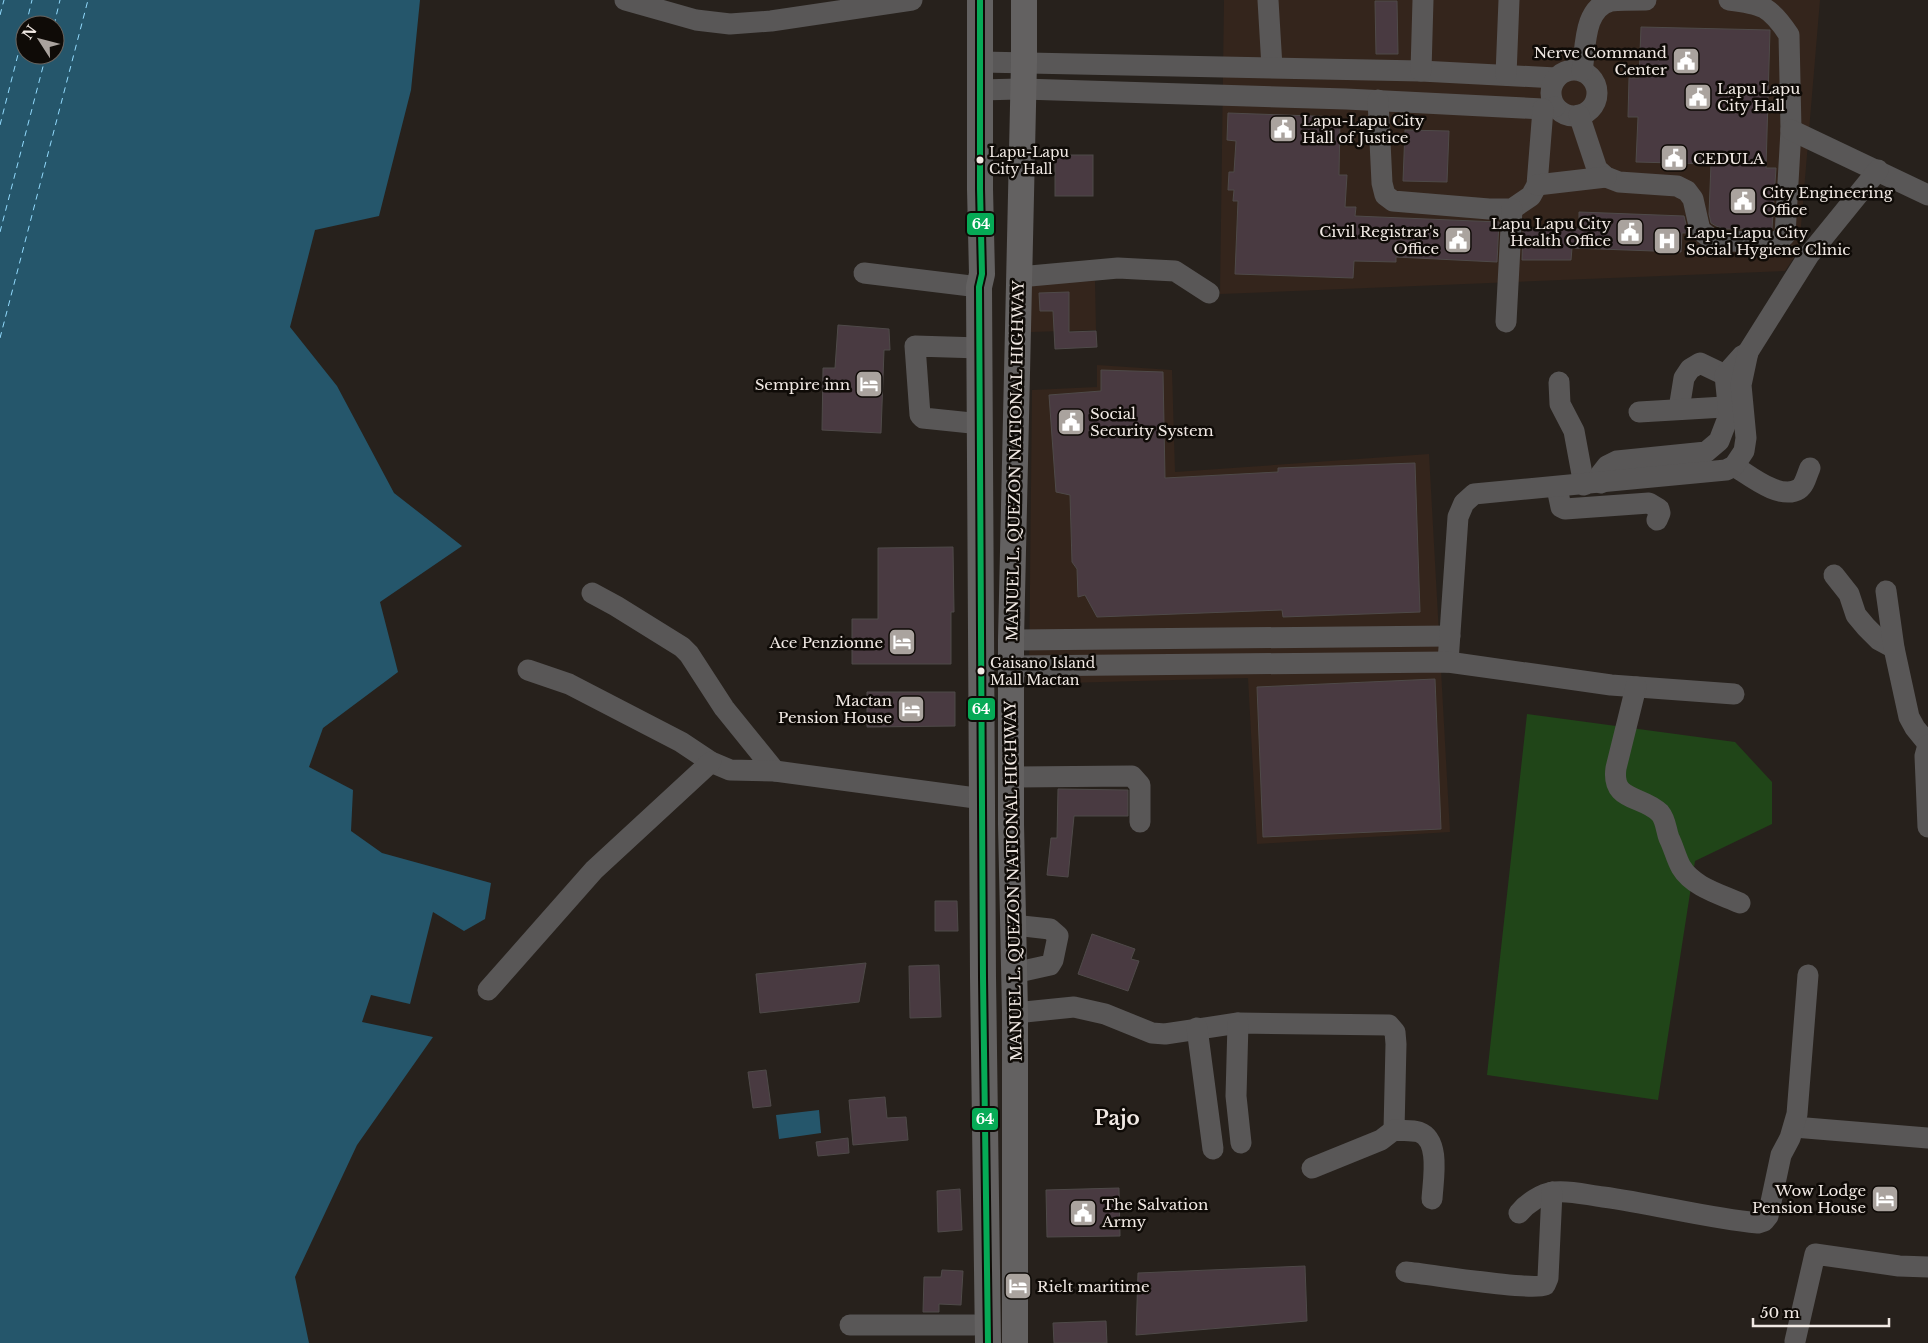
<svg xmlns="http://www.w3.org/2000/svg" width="1928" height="1343" font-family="'Libre Baskerville',serif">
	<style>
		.commercial { fill: #34251c }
		.green { fill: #204518 }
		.water { fill: #25566b; fill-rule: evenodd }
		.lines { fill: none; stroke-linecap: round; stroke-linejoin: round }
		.ferry { stroke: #92dafd; stroke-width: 1; stroke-dasharray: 6 5; stroke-linecap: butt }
		.building { fill: #493a41; stroke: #4f4a49 }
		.minor { stroke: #595757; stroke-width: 21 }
		.major { stroke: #636161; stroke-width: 26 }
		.bus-1-casing { stroke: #0f0b07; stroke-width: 10 }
		.bus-1 { stroke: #06aa56; stroke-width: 6 }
		.bus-dot { fill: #f1e9e4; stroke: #0f0b07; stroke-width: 2 }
		.labels { text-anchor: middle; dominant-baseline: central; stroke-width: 5; stroke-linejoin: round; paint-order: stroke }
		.bus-label { font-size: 14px; fill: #f1e9e4; stroke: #0f0b07; text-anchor: start }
		.poi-label { font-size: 15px; fill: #f1e9e4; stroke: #0f0b07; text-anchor: start }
		.street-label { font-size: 15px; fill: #f1e9e4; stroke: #0f0b07 }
		.district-label { font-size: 20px; font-weight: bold; fill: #f1e9e4; stroke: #0f0b07 }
		.line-badge { stroke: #0f0b07; stroke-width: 2 }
		.badge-label { font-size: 14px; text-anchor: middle; font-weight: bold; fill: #fff }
	</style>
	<rect width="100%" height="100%" fill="#27211c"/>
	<g class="commercial">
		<path d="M1224 0H1820L1799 250 1785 271 1220 294Z"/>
		<path d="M1095 281 1096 330 1031 332 1029 283Z"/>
		<path d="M1097 365 1172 370 1175 472 1429 454 1450 832 1257 844 1248 678 1029 684 1032 390 1097 387Z"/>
	</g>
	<path class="green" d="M1527 714 1735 742 1772 782V824L1695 861 1658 1100 1487 1075Z"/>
	<g class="water">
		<path d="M0 0H420L411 90 379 216 315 230 290 327 337 386 394 493 462 546 380 602 398 672 323 728 309 767 353 790 351 831 382 853 491 883 485 919 464 931 433 912 410 1004 371 995 362 1022 433 1037 357 1145 295 1277 309 1343H0ZM25 25H55V55H25Z"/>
		<path d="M819 1110 821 1133 779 1139 776 1115Z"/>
	</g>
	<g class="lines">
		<g class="ferry">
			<path d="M0 15 4 0"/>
			<path d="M26 25 32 0"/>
			<path d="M54 25 60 0"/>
			<path d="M0 125 25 27"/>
			<path d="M0 232 46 55"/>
			<path d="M0 338 88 0"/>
		</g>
	</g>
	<g class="building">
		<path d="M1375 1H1397L1398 54H1376Z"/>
		<path d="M1641 27 1770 30 1766 168H1776L1772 229H1725L1716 226 1711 223 1709 214 1711 164 1636 162 1638 117H1628L1629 78H1639Z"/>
		<path d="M1228 113 1340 117 1339 175H1347L1345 207H1356L1355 216 1499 222 1497 262 1396 257V262L1354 261 1353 278 1235 274 1238 201H1233L1234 190H1228L1229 172H1234L1236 141 1227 140Z"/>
		<path d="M1405 130 1449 131 1447 182 1403 181Z"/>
		<rect x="1055" y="155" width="38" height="41"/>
		<path d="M1579 212 1684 216 1688 233H1682L1681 252 1572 248 1571 260H1522L1523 228 1579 229Z"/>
		<path d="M1069 292V332L1096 331 1097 347 1055 349 1053 311H1040L1039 293Z"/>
		<path d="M838 325 889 329 890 350H884L881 433 822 430 823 368H835Z"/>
		<path d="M1101 370 1163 372 1165 478 1278 472V468L1415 463 1420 612 1283 617 1282 610 1097 617 1085 595 1078 597 1077 569 1072 562 1070 495 1056 492 1049 395 1101 391Z"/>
		<path d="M953 547 954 612H951V664H852V619H878V548Z"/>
		<path d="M1435 679 1441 829 1263 837 1257 687Z"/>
		<path d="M867 692H955V726L867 727Z"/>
		<path d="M1058 789 1128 790V816H1074L1068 877 1047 875 1051 838H1057Z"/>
		<path d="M935 901H957L958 931H935Z"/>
		<path d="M1092 934 1135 949 1131 959 1139 961 1128 991 1078 974Z"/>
		<path d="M866 963 859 1002 760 1013 756 974Z"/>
		<path d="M939 965 941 1017 910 1018 909 966Z"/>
		<path d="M766 1070 771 1106 753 1108 748 1072Z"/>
		<path d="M885 1097 887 1118 906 1117 908 1140 853 1145 849 1100Z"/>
		<path d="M848 1138 849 1153 818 1156 816 1142Z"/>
		<path d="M1119 1188 1120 1236 1047 1237 1046 1190Z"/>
		<path d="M960 1189 962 1230 938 1232 937 1191Z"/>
		<path d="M1305 1266 1307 1321 1136 1335 1138 1273Z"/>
		<path d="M942 1270 963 1271 961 1305 939 1304V1312H923L924 1277H941Z"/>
		<path d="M1106 1321 1107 1343H1054L1053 1323Z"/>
	</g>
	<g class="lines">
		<g class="minor">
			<path d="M625 0 696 20 730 24 771 21 912 0"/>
			<path d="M1268 0 1272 67"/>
			<path d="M981 62 1421 71 1556 78"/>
			<circle cx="1574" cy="93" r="23"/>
			<path d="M1421 71 1423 0"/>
			<path d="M1582 71C1586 48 1583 8 1611 1 1621 0 1635 0 1646 0"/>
			<path d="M1506 75 1509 0"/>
			<path d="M981 90 1023 89 1346 99 1543 109 1555 107"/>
			<path d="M1378 100 1382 183 1385 195 1393 201 1489 209H1512L1531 196 1537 185 1543 109"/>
			<path d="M1579 115 1597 169 1606 177 1619 182 1677 186 1687 191 1693 199 1700 230 1710 238 1724 241 1777 242 1785 235 1791 130 1789 35C1770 6 1762 4 1729 0"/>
			<path d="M1791 130 1928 195"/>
			<path d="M1537 185 1606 177"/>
			<path d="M864 273 979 287"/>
			<path d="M1019 277 1118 268 1175 271 1209 293"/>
			<path d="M1506 322 1512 209"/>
			<path d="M980 348 915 346 920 415 923 418 981 424"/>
			<path d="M1559 382 1560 404 1574 431 1584 485"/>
			<path d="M1679 409 1684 378 1690 369 1700 363 1725 375"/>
			<path d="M1639 412 1741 406"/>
			<path d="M1734 466C1749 475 1780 501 1799 489 1805 485 1807 474 1810 468"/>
			<path d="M1601 483 1600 475 1607 466 1617 461 1706 452 1719 441 1729 415 1725 375 1742 356 1748 353"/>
			<path d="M1557 488 1561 507 1565 509 1649 503 1659 509 1660 513 1657 520"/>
			<path d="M1834 575 1849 594 1856 615 1866 627 1879 640 1894 648"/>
			<path d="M1886 591 1894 648 1909 717 1915 728 1928 744"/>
			<path d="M592 593 616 606 682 647 689 654 724 708 775 771"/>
			<path d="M1011 640 1450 636"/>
			<path d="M1448 662 1458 517 1464 503 1474 494 1726 470 1734 466 1744 451 1746 438 1741 385 1748 352 1809 255 1878 170"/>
			<path d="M1011 666 1448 662 1611 685 1734 694"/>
			<path d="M528 670 569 684 681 742 711 762 730 770 775 771 983 799"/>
			<path d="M1636 687 1616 768C1611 802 1642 795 1660 813 1666 820 1666 830 1669 838 1674 848 1676 858 1681 867 1693 887 1720 894 1740 903"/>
			<path d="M1928 745 1925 756 1928 827"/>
			<path d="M1011 777 1132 776 1140 785V822"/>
			<path d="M1014 925 1050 929 1058 936 1053 960 1050 965 1014 973"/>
			<path d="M488 990 594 870 711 762"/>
			<path d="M1015 1013 1074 1007 1105 1014 1152 1033 1165 1034 1238 1023 1389 1025 1395 1032 1396 1044 1394 1130"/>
			<path d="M1238 1023 1236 1096 1241 1143"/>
			<path d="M1197 1028 1213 1149"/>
			<path d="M1794 1127 1928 1138"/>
			<path d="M1312 1168 1381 1140 1394 1130C1402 1131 1412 1130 1419 1132 1441 1140 1433 1180 1432 1199"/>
			<path d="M1519 1213C1527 1203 1541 1194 1554 1192 1570 1190 1587 1195 1603 1197 1655 1204 1706 1218 1758 1223L1764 1221 1768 1216 1781 1155 1790 1138 1797 1114 1808 975"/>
			<path d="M1406 1272C1429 1274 1530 1291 1545 1285L1548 1278 1552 1192"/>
			<path d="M850 1325H974"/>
			<path d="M1795 1341 1815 1254 1899 1266 1928 1267"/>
		</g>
		<g class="major">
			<path d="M980 0V189L982 274 979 287 983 977 988 1343"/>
			<path d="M1015 1343V1013L1011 824V640L1024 62V0"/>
		</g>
		<g class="bus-1-casing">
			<path id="bus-1" d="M980 0V189L982 274 979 287 983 977 988 1343"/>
		</g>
		<use href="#bus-1" class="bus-1"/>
	</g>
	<defs>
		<g id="civic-square" transform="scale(1.4375)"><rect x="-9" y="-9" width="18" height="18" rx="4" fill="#aaa39e" stroke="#0f0b07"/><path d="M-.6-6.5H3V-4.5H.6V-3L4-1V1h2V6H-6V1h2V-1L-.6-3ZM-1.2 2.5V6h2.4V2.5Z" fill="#fff"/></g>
		<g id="hospital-square" transform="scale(1.4375)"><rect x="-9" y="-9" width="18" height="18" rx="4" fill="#aaa39e" stroke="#0f0b07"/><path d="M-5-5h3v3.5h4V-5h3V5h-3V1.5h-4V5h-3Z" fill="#fff"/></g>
		<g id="hotel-square" transform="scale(1.4375)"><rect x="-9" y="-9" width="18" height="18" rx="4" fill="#aaa39e" stroke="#0f0b07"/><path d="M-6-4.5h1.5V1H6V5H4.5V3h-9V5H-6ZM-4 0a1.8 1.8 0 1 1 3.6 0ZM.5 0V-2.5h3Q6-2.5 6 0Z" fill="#fff"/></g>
	</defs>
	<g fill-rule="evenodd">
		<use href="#civic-square" x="1686" y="61"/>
		<use href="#civic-square" x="1698" y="97"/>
		<use href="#civic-square" x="1283" y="129"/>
		<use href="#civic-square" x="1674" y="158"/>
		<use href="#civic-square" x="1743" y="201"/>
		<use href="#civic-square" x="1630" y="232"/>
		<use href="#civic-square" x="1458" y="240"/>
		<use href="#hospital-square" x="1667" y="241"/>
		<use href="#hotel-square" x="869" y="384"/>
		<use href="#civic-square" x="1071" y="422"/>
		<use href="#hotel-square" x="902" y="642"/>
		<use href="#hotel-square" x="911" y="709"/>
		<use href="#hotel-square" x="1885" y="1199"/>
		<use href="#civic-square" x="1083" y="1213"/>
		<use href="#hotel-square" x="1018" y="1286"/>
	</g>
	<g class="bus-dot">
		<circle cx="980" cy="160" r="4.5"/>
		<circle cx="981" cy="671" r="4.5"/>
	</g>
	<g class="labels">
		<g class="bus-label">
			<text x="989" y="152">Lapu-Lapu<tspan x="989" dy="17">City Hall</tspan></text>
			<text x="990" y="663">Gaisano Island<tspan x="990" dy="17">Mall Mactan</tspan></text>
		</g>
		<g class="poi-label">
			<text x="1667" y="52" text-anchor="end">Nerve Command<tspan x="1667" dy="17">Center</tspan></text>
			<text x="1717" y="88">Lapu Lapu<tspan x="1717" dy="17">City Hall</tspan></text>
			<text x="1302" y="120">Lapu-Lapu City<tspan x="1302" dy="17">Hall of Justice</tspan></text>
			<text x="1693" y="158">CEDULA</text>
			<text x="1762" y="192">City Engineering<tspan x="1762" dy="17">Office</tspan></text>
			<text x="1611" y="223" text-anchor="end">Lapu Lapu City<tspan x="1611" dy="17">Health Office</tspan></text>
			<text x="1439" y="231" text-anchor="end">Civil Registrar's<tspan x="1439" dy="17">Office</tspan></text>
			<text x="1686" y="232">Lapu-Lapu City<tspan x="1686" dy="17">Social Hygiene Clinic</tspan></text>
			<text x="850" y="384" text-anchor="end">Sempire inn</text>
			<text x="1090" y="413">Social<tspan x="1090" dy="17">Security System</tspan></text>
			<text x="883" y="642" text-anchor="end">Ace Penzionne</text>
			<text x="892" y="700" text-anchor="end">Mactan<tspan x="892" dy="17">Pension House</tspan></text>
			<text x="1866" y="1190" text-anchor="end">Wow Lodge<tspan x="1866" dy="17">Pension House</tspan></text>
			<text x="1102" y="1204">The Salvation<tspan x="1102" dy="17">Army</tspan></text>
			<text x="1037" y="1286">Rielt maritime</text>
		</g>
		<g class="street-label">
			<text transform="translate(1015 461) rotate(-89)">MANUEL L. QUEZON NATIONAL HIGHWAY</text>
			<text transform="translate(1013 881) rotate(-91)">MANUEL L. QUEZON NATIONAL HIGHWAY</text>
		</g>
		<g class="district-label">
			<text x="1117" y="1118">Pajo</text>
		</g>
	</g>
	<g class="line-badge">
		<rect x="966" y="212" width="29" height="24" rx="5" fill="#06aa56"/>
		<rect x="967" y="697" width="29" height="24" rx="5" fill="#06aa56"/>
		<rect x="971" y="1107" width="28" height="24" rx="5" fill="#06aa56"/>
	</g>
	<g class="badge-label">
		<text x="981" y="229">64</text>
		<text x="981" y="714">64</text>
		<text x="985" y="1124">64</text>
	</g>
	<g transform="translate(40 40) rotate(306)"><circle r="24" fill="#0f0b07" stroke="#69645f"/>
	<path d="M0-4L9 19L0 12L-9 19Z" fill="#aaa39e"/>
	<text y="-8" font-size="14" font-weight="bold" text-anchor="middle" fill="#f1e9e4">N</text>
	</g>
	<path d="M1753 1318v8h136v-8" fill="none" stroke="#f1e9e4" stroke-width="2.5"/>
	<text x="1760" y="1318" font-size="15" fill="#f1e9e4" stroke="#0f0b07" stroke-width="4" paint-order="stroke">50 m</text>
</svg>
